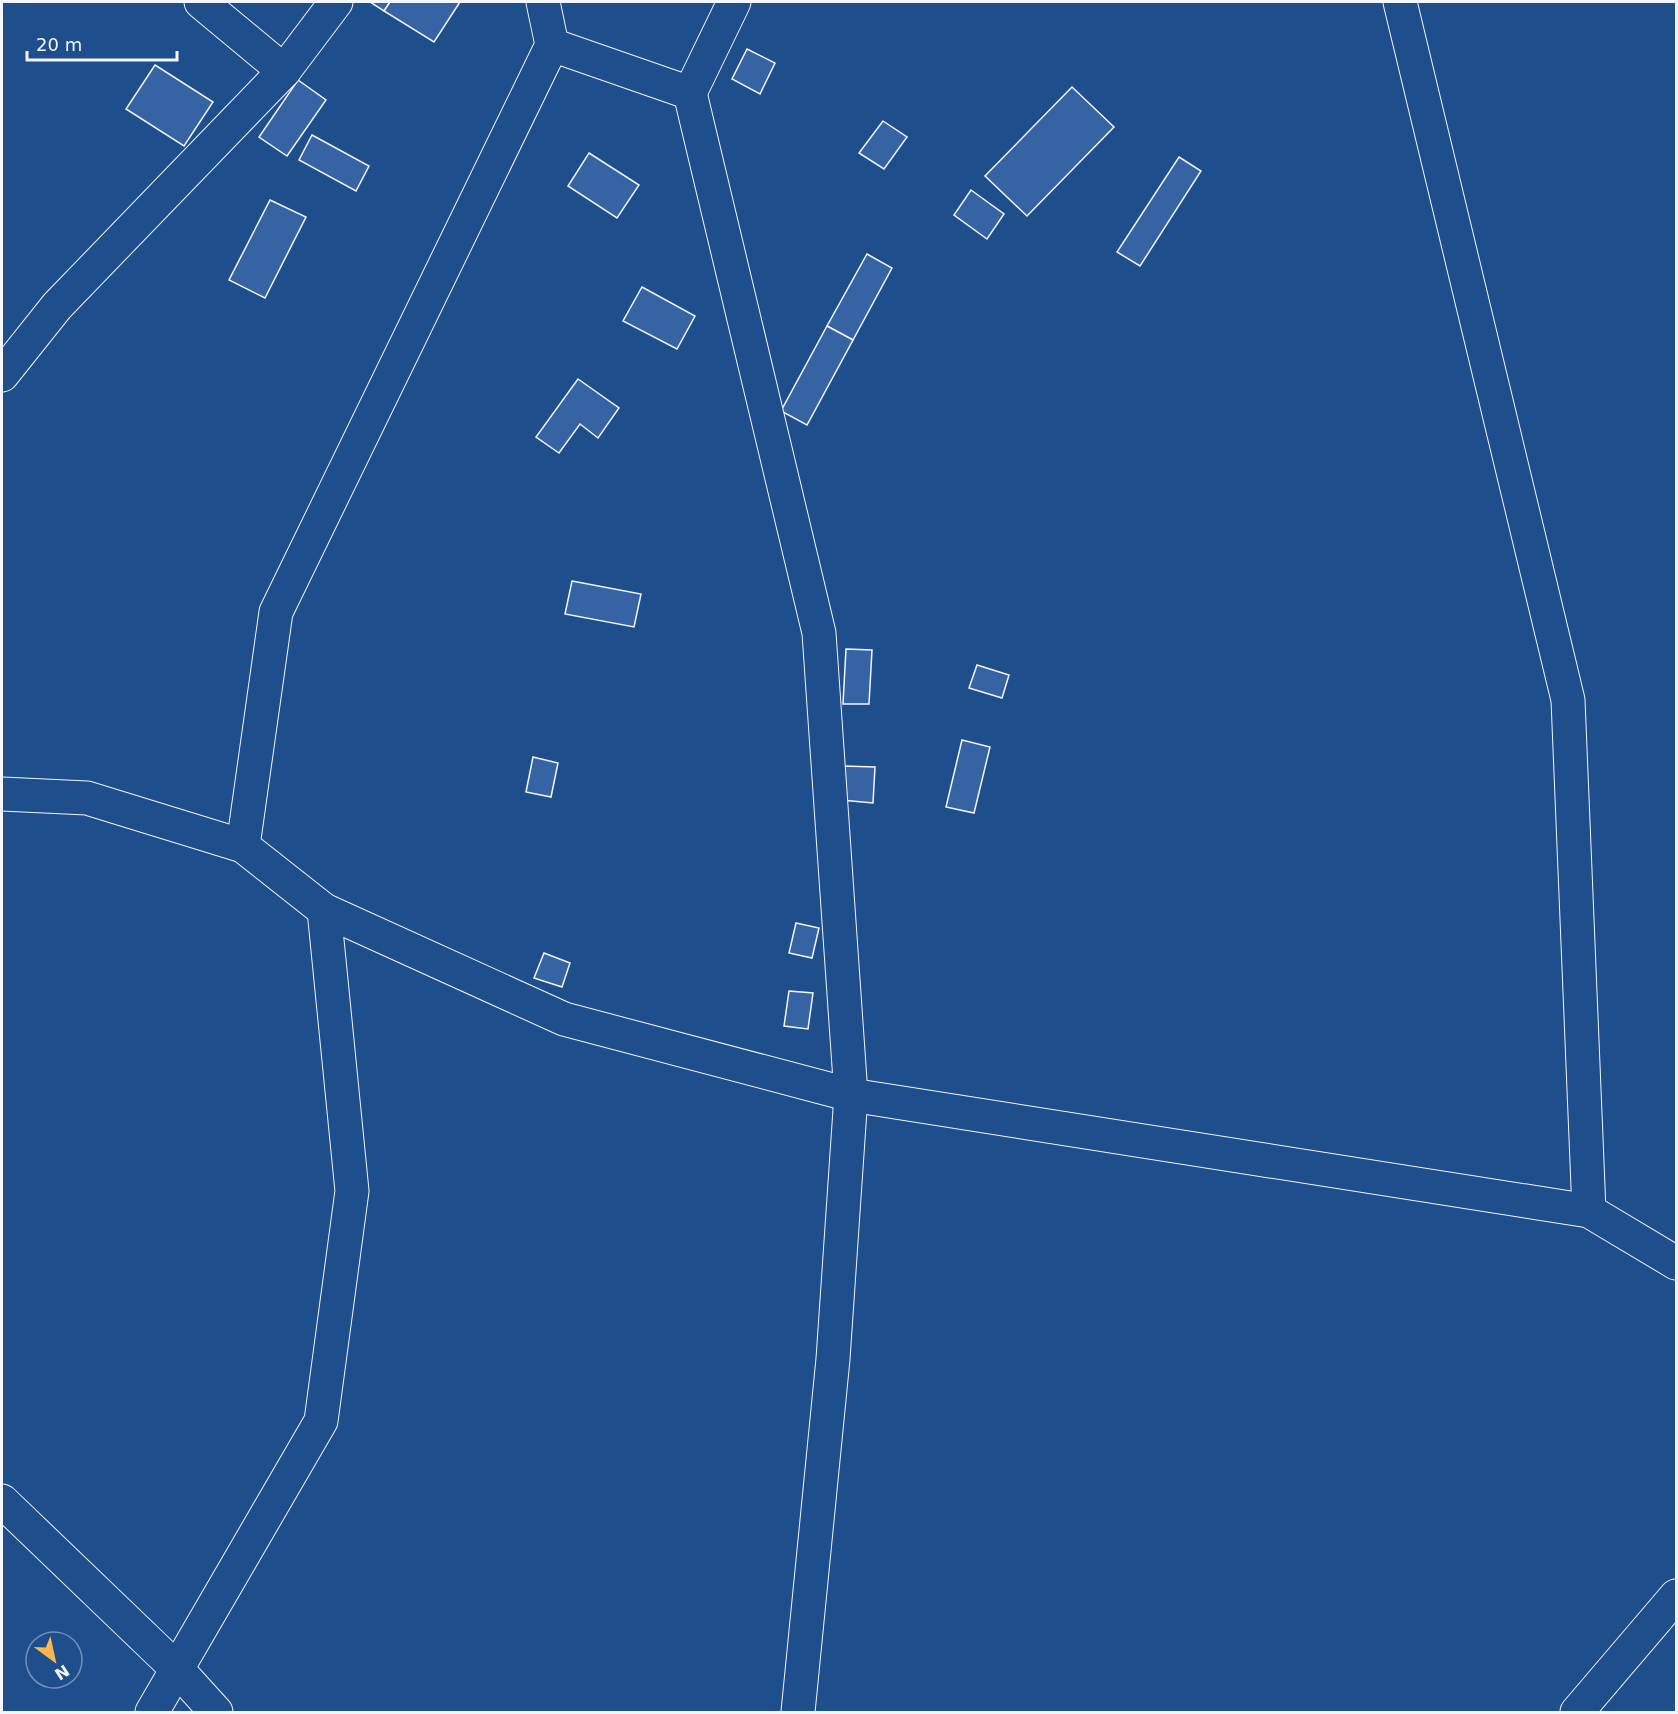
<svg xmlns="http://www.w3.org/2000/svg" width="1678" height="1714" font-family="'DejaVu Sans',sans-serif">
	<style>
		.building { fill: #3563a3; stroke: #f2f6ff; stroke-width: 1.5 }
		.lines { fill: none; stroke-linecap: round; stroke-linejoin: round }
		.minor-casing { stroke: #f2f6ff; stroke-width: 35 }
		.minor { stroke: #1f4e8c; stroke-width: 33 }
	</style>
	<rect width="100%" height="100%" fill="#1f4e8c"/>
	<g class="building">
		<path d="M370 2H390L384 11Z"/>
		<path d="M390 2H460L434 42 384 11Z"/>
		<path d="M747 49 775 63 760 94 732 79Z"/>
		<path d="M155 65 213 102 184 146 126 109Z"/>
		<path d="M298 80 326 100 287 156 259 137Z"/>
		<path d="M1072 87 1114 127 1027 216 985 176Z"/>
		<path d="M883 121 907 137 884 169 859 153Z"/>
		<path d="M312 135 369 166 356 191 299 160Z"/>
		<path d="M589 153 639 185 617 218 568 186Z"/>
		<path d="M1179 157 1201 171 1140 266 1117 252Z"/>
		<path d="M971 190 1004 214 987 239 954 215Z"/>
		<path d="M270 200 306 217 265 298 229 280Z"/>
		<path d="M867 254 892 268 853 340 827 326Z"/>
		<path d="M642 287 695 316 677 349 623 321Z"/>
		<path d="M827 326 853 340 807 425 781 411Z"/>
		<path d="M578 379 619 408 598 438 580 424 559 453 536 437Z"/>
		<path d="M572 581 641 594 634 627 565 614Z"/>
		<path d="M846 649 872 650 869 704H843Z"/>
		<path d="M977 665 1009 675 1002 698 969 688Z"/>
		<path d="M962 740 990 747 974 813 946 807Z"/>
		<path d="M533 757 558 763 551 797 526 792Z"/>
		<path d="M843 766 875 767 873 803 841 800Z"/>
		<path d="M796 923 819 928 812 958 789 953Z"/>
		<path d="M544 953 570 963 562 987 534 978Z"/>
		<path d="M789 991 813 993 808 1029 784 1026Z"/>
	</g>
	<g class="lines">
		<g class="minor-casing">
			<g id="minor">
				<path d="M201 2 284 71"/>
				<path d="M1400 2 1568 700 1589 1211"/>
				<path d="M552 45 690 93 819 633 851 1095 833 1359 798 1712"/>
				<path d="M690 93 734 2"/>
				<path d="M2 375 57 306 284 71 336 2"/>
				<path d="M2 794 87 798 243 846"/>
				<path d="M324 910 564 1019 851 1095 1589 1211 1676 1263"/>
				<path d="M2 1501 177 1669 216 1712"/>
				<path d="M152 1712 321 1421 352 1191 324 910 243 846 276 612 552 45 543 2"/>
				<path d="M1577 1712 1676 1596"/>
			</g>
		</g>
		<use href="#minor" class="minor"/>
	</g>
	<rect width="1678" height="1714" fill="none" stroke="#f2f6ff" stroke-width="6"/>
	<g transform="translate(54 1660) rotate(147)"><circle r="28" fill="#1f4e8c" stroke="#7391ba" stroke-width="1.5"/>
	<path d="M0-4.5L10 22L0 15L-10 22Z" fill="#ffb74d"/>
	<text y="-9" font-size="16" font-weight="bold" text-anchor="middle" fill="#f2f6ff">N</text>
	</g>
	<path d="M27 51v9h150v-9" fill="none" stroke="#f2f6ff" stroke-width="3"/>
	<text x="36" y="51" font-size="18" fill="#f2f6ff" stroke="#1f4e8c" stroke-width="4.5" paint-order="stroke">20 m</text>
</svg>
